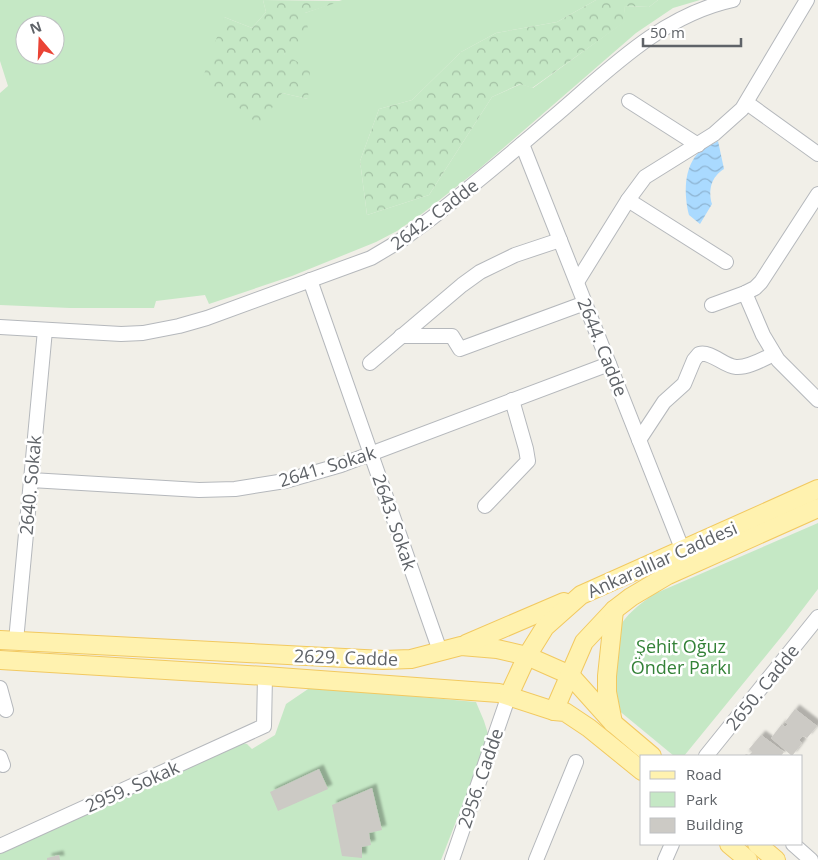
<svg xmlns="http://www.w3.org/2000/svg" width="818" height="860" font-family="'Open Sans',sans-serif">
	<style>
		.green { fill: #c5e8c5; fill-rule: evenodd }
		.forest { fill: url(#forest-crowns) }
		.water { fill: url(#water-waves) }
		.building { fill: #cccac5; filter: url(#shadow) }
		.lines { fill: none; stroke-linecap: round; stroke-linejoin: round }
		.minor-casing { stroke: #b5b8bc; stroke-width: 16 }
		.major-casing { stroke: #f2c960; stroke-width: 20 }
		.minor { stroke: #fff; stroke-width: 14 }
		.major { stroke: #fff2af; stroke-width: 18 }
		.labels { text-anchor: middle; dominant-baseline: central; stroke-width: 5; stroke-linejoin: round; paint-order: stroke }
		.street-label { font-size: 18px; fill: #5f6368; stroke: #fff }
		.park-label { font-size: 18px; fill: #348238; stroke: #fff }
	</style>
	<defs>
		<pattern id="forest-crowns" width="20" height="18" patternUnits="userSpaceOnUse" patternTransform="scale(1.25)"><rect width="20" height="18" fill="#c5e8c5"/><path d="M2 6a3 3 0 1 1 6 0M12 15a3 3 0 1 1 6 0" fill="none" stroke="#a3c0a4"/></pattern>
		<pattern id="water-waves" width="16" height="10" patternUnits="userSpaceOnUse" patternTransform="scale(1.25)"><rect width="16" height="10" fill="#aadaff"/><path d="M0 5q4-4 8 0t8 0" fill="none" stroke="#8eb4d2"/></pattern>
		<filter id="shadow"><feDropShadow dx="4.5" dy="-4.5" stdDeviation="1" flood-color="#0004"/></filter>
	</defs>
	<rect width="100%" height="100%" fill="#f1efe8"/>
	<g class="green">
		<path d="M0 0H263L266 12 252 28 224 17 282 93 308 99 284 54 305 13 342 0H596L557 22 496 33 461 52 412 100 379 109 360 161 367 215 429 195 492 97 521 84 533 88 625 21 624 6 649 7 658 0H700L673 8 636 33 479 169 423 213 397 231 376 242 292 276 209 304 205 295 156 301 154 308H70L0 305V93L8 86 0 61ZM25 25H55V55H25Z"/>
		<path d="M818 523V589L786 631 684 756H674L617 709C614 687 612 643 622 623 630 611 643 602 654 594Z"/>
		<path d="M311 687 476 702 484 721 489 737 441 860H0V853L238 742 247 744 252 749 275 735 286 704Z"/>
	</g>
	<g class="forest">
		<path d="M263 0 342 1 305 13 309 34 284 54 310 69 308 99 282 93 260 126 203 77 224 17 252 28 266 12Z"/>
		<path d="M596 0H658L649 7 624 6 626 21 532 88 520 84 492 97 429 195 367 215 360 161 379 109 412 100 461 52 496 33 557 22Z"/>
	</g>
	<path class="water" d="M718 141 724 169C711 177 708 190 712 204L700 224 689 215C684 195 683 167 700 151 705 147 712 145 718 141Z"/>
	<g class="building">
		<path d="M795 709 817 726 807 738 803 736 799 740 802 743 792 756 771 738 782 724 785 727 788 724 785 722Z"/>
		<path d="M761 735 784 752 781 756H744L746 754 749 755 752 752 749 749Z"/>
		<path d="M319 769 328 789 278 811 270 792Z"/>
		<path d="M372 788 382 830 369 833 371 845 362 847V858L342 856 332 805Z"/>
		<path d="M59 855 60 860H47V858Z"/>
	</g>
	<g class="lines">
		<g class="minor-casing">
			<g id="minor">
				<path d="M629 101 698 145"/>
				<path d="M747 103 818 154"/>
				<path d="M522 144 683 551"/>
				<path d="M628 200 726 262"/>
				<path d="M310 280 440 651"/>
				<path d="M577 282 628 200 645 177 714 134 742 109 807 0"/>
				<path d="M745 293 763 335 778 360 818 400"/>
				<path d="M712 305 745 293 755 288 761 282 818 194"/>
				<path d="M0 327 121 334 143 333 179 326 207 318 371 258 403 239 433 217C473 185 512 153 550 120 606 73 659 16 733 0"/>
				<path d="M401 336H452L460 349 585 303"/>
				<path d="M370 363 462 285 480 272 515 255 560 240"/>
				<path d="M639 440 664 402 684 384 694 360 699 354C712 351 723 366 736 367 748 368 763 359 774 354"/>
				<path d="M31 480 199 490 235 489 285 481 341 465 609 364"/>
				<path d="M485 506 528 461 526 449 512 400"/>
				<path d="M16 641 45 330"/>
				<path d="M0 688 6 710"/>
				<path d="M706 756 818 617"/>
				<path d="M0 757 3 765"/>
				<path d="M793 844 811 860"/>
				<path d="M0 846 264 726 265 676"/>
				<path d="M452 860 509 695"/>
				<path d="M536 860 576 762"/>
				<path d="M665 860 672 844"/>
			</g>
		</g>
		<g class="major-casing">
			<g id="major">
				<path d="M0 640 383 660 411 659 461 646 497 649 527 656 570 675 613 723 652 756"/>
				<path d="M466 644 564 602"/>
				<path d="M0 660 265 676 499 693 554 711 565 712 589 728 642 771"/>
				<path d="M509 695 527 656 545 627 581 595 818 489"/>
				<path d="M554 711 584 642 614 610 631 597 668 575 818 508"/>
				<path d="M613 723 607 692V676L614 610"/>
				<path d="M729 844 748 860"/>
				<path d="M757 844 776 860"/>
			</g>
		</g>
		<use href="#minor" class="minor"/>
		<use href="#major" class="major"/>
	</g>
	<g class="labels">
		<g class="street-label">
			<text transform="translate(434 214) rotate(-37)">2642. Cadde</text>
			<text transform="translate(603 347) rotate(68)">2644. Cadde</text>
			<text transform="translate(327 466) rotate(-17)">2641. Sokak</text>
			<text transform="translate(30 485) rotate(-85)">2640. Sokak</text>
			<text transform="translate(395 522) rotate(71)">2643. Sokak</text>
			<text transform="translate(662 559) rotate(-24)">Ankaralılar Caddesi</text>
			<text transform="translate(346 657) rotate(2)">2629. Cadde</text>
			<text transform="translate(762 687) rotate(-51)">2650. Cadde</text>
			<text transform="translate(480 778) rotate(-71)">2956. Cadde</text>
			<text transform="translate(132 786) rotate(-24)">2959. Sokak</text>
		</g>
		<g class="park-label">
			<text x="681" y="646">Şehit Oğuz<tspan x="681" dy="21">Önder Parkı</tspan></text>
		</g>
	</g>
	<rect x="640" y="755" width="162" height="90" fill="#ffffff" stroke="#bfc1c3"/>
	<rect x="650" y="771" width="25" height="8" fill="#fff2af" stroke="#bfc1c3"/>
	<text x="686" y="780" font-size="15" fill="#5f6368">Road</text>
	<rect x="650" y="792" width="25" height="15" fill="#c5e8c5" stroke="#bfc1c3"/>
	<text x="686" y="805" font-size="15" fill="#5f6368">Park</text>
	<rect x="650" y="818" width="25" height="15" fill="#cccac5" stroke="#bfc1c3"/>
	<text x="686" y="830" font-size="15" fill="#5f6368">Building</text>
	<g transform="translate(40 40) rotate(341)"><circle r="24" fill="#ffffff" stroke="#bfc1c3"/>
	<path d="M0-4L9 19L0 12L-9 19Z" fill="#ea4335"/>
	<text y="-8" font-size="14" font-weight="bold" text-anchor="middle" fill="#5f6368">N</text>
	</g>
	<path d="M643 38v8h98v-8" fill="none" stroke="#5f6368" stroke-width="2.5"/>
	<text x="650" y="38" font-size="15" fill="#5f6368" stroke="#ffffff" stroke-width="4" paint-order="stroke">50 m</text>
</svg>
